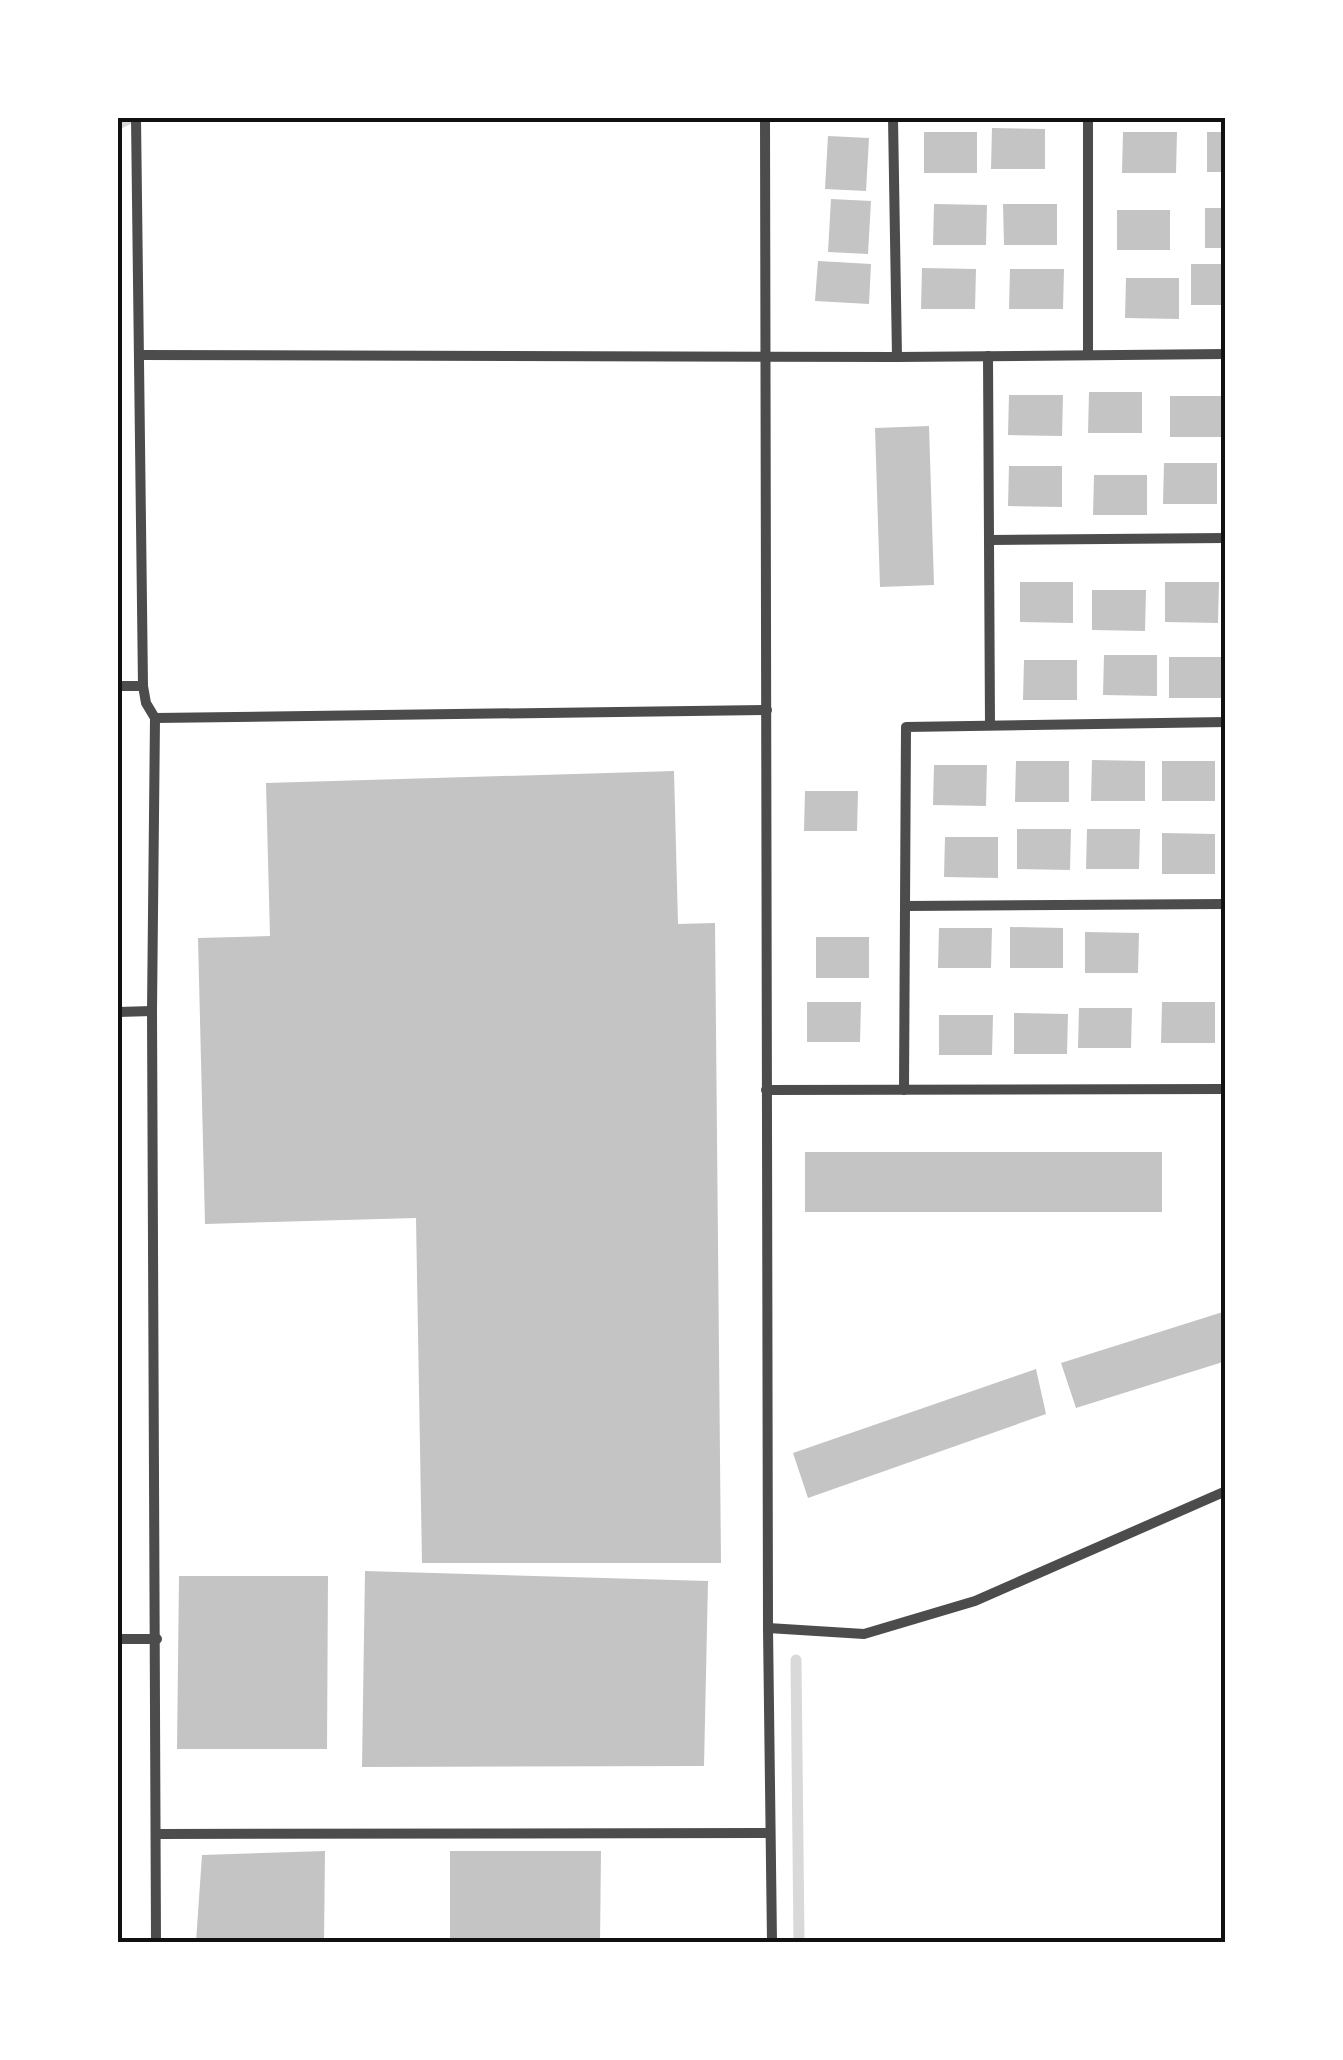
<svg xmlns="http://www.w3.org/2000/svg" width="1343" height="2060" font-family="'IBM Plex Sans',sans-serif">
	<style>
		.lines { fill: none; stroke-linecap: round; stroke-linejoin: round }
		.stream { stroke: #d9d9d9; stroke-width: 11 }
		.building { fill: #c4c4c4 }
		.minor { stroke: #4c4c4c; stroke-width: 10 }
		.neatline { fill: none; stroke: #111; stroke-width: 4 }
	</style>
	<rect width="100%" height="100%" fill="#fff"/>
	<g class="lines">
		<g class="stream">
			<path d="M118 124 130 118"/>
			<path d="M796 1660 799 1942"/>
		</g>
	</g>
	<g class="building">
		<path d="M992 128 1045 129V169H991Z"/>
		<rect x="924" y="132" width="53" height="41"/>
		<path d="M1123 132H1177L1176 173H1122Z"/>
		<rect x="1207" y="132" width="19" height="40"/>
		<path d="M828 136 869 138 866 191 825 189Z"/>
		<path d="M831 199 871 201 868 254 828 252Z"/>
		<path d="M934 204 987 205 986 245H933Z"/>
		<path d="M1003 204H1057V245H1004Z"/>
		<rect x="1205" y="208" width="21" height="40"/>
		<rect x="1117" y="210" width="53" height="40"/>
		<path d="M818 261 871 264 869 304 815 301Z"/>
		<rect x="1191" y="264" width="35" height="41"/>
		<path d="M922 268 976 269 975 309H921Z"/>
		<path d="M1010 269H1064L1063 309H1009Z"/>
		<path d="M1126 278H1179V319L1125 318Z"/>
		<path d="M1089 392H1142V433H1088Z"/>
		<path d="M1009 395H1063L1062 436 1008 435Z"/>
		<path d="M1170 396H1224L1223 437H1170Z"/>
		<path d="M929 426 934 585 880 587 875 428Z"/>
		<path d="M1164 463H1217V504H1163Z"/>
		<path d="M1009 466H1062V507L1008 506Z"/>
		<path d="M1094 475H1147V515H1093Z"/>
		<path d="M1020 582H1073V623L1020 622Z"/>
		<path d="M1165 582H1219L1218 623 1165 622Z"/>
		<path d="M1092 590H1146L1145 631 1092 630Z"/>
		<path d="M1104 655H1157V696L1103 695Z"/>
		<rect x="1169" y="657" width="53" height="41"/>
		<path d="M1024 660H1077V700H1023Z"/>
		<path d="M1092 760 1145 761V801H1091Z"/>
		<path d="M1016 761H1069V802H1015Z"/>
		<rect x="1162" y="761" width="53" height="40"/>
		<path d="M934 765H987L986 806 933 805Z"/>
		<path d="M674 771 678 924 715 923 721 1563H422L416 1218 205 1224 198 938 270 936 266 783Z"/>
		<path d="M805 791H858L857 831H804Z"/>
		<path d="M1017 829H1071L1070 870 1017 869Z"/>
		<path d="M1087 829H1140L1139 869H1086Z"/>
		<path d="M1162 833 1215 834V874H1162Z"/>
		<path d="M945 837H998V878L944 877Z"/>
		<path d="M1010 927 1063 928V968H1010Z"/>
		<path d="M939 928H992L991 968H938Z"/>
		<path d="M1085 932 1139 933 1138 973H1085Z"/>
		<rect x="816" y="937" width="53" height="41"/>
		<path d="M807 1002H861L860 1042H807Z"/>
		<path d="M1162 1002H1215V1043H1161Z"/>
		<path d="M1079 1008H1132L1131 1048H1078Z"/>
		<path d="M1014 1013 1068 1014 1067 1054H1014Z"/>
		<path d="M939 1015H993L992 1055H939Z"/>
		<rect x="805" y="1152" width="357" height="60"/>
		<path d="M1226 1311V1361L1076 1408 1061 1363Z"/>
		<path d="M1036 1369 1046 1414 808 1498 793 1453Z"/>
		<path d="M365 1571 708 1581 704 1766 362 1767Z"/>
		<path d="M179 1576H328L327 1749H177Z"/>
		<path d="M325 1851 324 1942H196L202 1855Z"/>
		<path d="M450 1851H601L600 1942H450Z"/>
	</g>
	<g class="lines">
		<g class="minor">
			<path d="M136 118 143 686 146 703 155 718 152 1011 156 1942"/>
			<path d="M765 118 768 1628 772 1942"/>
			<path d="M893 118 897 357"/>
			<path d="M139 355 897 357 1226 354"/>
			<path d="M1088 355V118"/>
			<path d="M988 356 990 725"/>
			<path d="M989 540 1226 538"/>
			<path d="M118 686H143"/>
			<path d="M155 718 767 710"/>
			<path d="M906 906 1226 904"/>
			<path d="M118 1012 152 1011"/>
			<path d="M766 1090 1226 1089"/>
			<path d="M904 1090 906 727 1226 722"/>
			<path d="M768 1628 864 1634 975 1601 1226 1491"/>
			<path d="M118 1639H157"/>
			<path d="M158 1834 770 1833"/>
		</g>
	</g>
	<rect width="1343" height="2060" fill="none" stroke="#ffffff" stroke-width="240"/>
	<rect x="120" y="120" width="1103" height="1820" class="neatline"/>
</svg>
